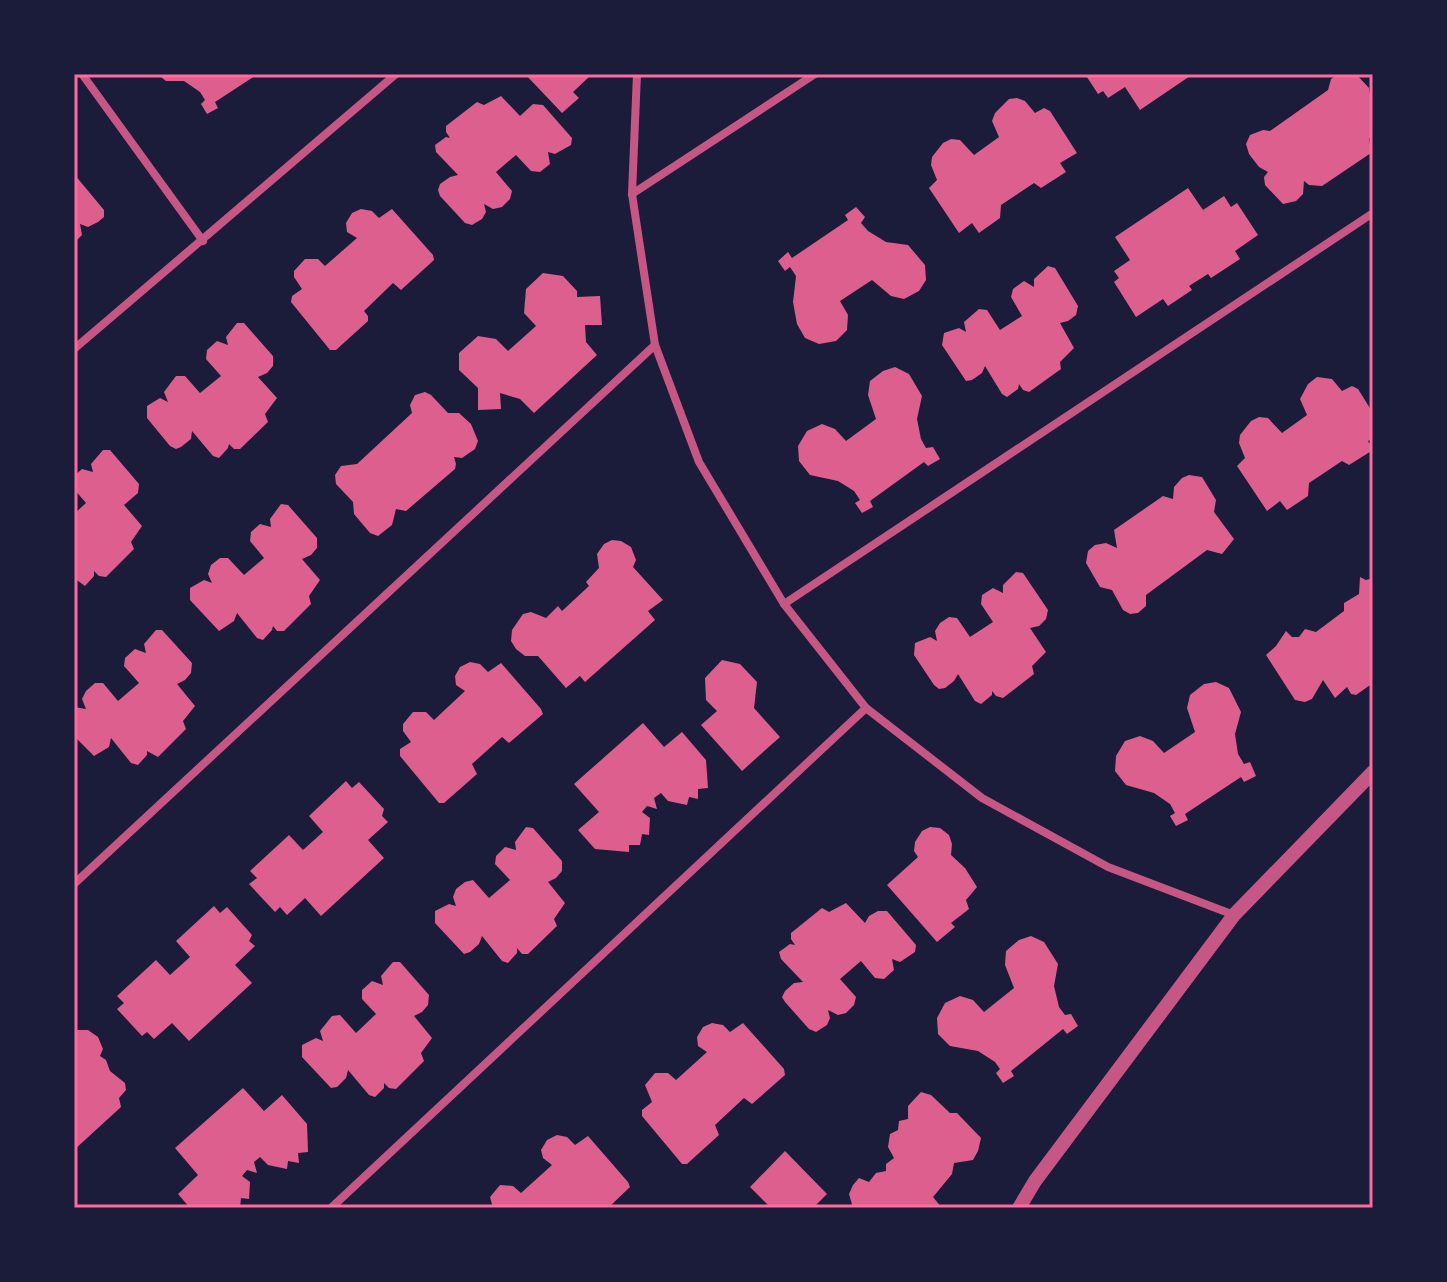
<svg xmlns="http://www.w3.org/2000/svg" width="1447" height="1282" font-family="Montserrat,sans-serif">
	<style>
		.building { fill: #dd5f8e }
		.lines { fill: none; stroke-linecap: round; stroke-linejoin: round }
		.minor { stroke: #c65784; stroke-width: 8 }
		.tertiary { stroke: #c65784; stroke-width: 14 }
		.neatline { fill: none; stroke: #ff6b9d; stroke-width: 3 }
	</style>
	<rect width="100%" height="100%" fill="#1b1b3a"/>
	<g class="building">
		<path d="M157 74H258L215 102 218 108 207 114 201 104 205 100 200 92 184 81H166Z"/>
		<path d="M525 74H587L589 77 573 92 579 98 562 113Z"/>
		<path d="M1085 74H1193L1140 110 1125 87 1108 98 1103 91 1098 94Z"/>
		<path d="M1338 74H1356L1369 88 1370 95H1373V140L1369 138 1371 153 1322 186 1309 185 1304 181 1303 194 1296 201 1283 204 1265 185 1264 177 1268 172 1259 167 1249 154 1246 144 1250 135 1263 130 1270 131 1328 90 1331 79Z"/>
		<path d="M501 96 520 116 533 104 543 105 572 138 571 145 555 154 548 152 550 164 540 172 531 171 516 155 496 172 512 191 510 199 502 207 493 209 484 204 486 212 482 219 472 225 465 223 440 196 438 190 440 184 450 177 458 175 436 152 435 145 446 137 450 138 446 132V126L477 102 484 105Z"/>
		<path d="M1017 98 1025 101 1035 113 1044 108 1050 111 1077 153 1060 163 1066 172 1041 188 1034 183 1001 205 1000 218 979 233 972 223 959 233 929 188 937 180 931 165 932 157 943 143 951 139 960 140 974 155 999 137 992 121 995 113 1009 99Z"/>
		<path d="M74 174 104 210V217L98 222 88 227 80 224 82 235 74 243Z"/>
		<path d="M1188 188 1203 210 1224 196 1231 207 1237 203 1258 235 1235 251 1240 259 1211 278 1208 274 1189 286 1192 290 1168 306 1163 299 1136 317 1114 282 1119 278 1114 271 1130 260 1115 237Z"/>
		<path d="M856 207 865 217 861 223 868 231 886 242 908 245 925 265 926 280 919 291 904 299 891 296 872 280 840 301 848 315 847 330 836 341 819 344 805 338 797 324 793 302 796 276 790 267 785 271 778 261 788 252 792 258 848 220 845 215Z"/>
		<path d="M361 209 372 211 379 218 392 209 433 255 434 260 401 290 393 283 364 311 368 316V321L336 350H330L291 302 292 296 302 289 294 277V271L305 259H318L325 266 357 238 347 232 346 223 352 213Z"/>
		<path d="M1048 266 1055 268 1078 306 1076 315 1068 321 1060 323 1074 348 1060 362 1061 369 1029 392 1023 390 1019 384 1018 389 1007 397 1002 394 985 366 982 373 972 380 966 381 942 345 944 333 959 328 966 332 964 322 979 309 987 310 1000 330 1022 316 1011 297 1013 289 1024 281 1034 287V279Z"/>
		<path d="M543 273 563 276 577 291V297L600 296 602 325H585L586 342 597 355 534 413 520 399 500 393 501 409 478 410V388L459 370V353L478 336 496 339 508 351 536 326 524 313 526 289Z"/>
		<path d="M237 323H244L273 356V366L267 373 258 377 277 398 265 414 268 422 240 449H234L229 444 228 448 219 458 213 456 192 431 191 439 181 447 176 449 170 446 147 418V406L160 398 168 402 164 392 176 376H185L200 393 221 376 206 359 207 350 217 341 228 345 226 337Z"/>
		<path d="M895 367 909 374 922 396 917 419 921 439 926 448 933 447 940 459 928 466 924 462 870 501 873 507 862 513 855 503 860 500 854 491 838 481 810 475 799 461 798 446 807 431 822 424 835 429 846 441 876 419 868 395 870 381 883 371Z"/>
		<path d="M1317 377 1332 379 1342 391 1352 386 1358 389 1373 413V438L1368 441 1373 450 1349 465 1342 461 1309 483 1308 496 1287 510 1280 501 1267 511 1237 466 1245 458 1239 443 1240 435 1251 421 1259 417 1268 418 1282 433 1307 415 1300 399 1308 384Z"/>
		<path d="M425 392 431 395 448 413H459L471 424 478 441 475 449 462 458 454 457 456 464 455 469 406 511 396 509 392 525 378 536 370 533 354 514 353 502 336 484 335 475 341 466 357 464 412 413 410 405 415 395Z"/>
		<path d="M103 450H110L139 484 138 493 124 505 142 526 131 542 134 549 106 577 99 576 94 571V576L85 586 74 578V514L86 503 74 489V476L82 469 93 472 91 464Z"/>
		<path d="M1189 475 1202 477 1216 500 1214 512 1234 539 1222 554 1207 550 1146 595V606L1138 613 1130 614 1123 610 1112 590 1100 587 1086 563 1088 551 1095 545 1106 543 1117 548 1114 530 1163 496 1173 499 1174 487 1182 478Z"/>
		<path d="M281 504 288 505 317 538V548L311 555 302 559 320 580 309 596 311 604 284 631H277L273 626 272 630 263 640 257 638 237 613 234 621 219 631 190 600V588L204 580 212 583 208 574 211 565 220 558H228L244 575 264 558 250 541 251 532 260 524 271 527 270 519Z"/>
		<path d="M612 540 621 541 631 547 636 560 633 567 663 600 648 611 655 620 585 682 580 676 566 688 538 656H525L516 649 511 641 512 630 523 614 531 612 546 618 558 606 562 611 589 586 586 582 599 568 597 554 604 544Z"/>
		<path d="M1016 572 1023 573 1048 610 1046 619 1039 626 1030 628 1046 652 1032 666 1034 674 1003 698 996 696 992 691V695L981 704 975 701 958 674 954 681 945 688 939 689 934 685 914 655 915 643 930 637 937 641 935 631 940 623 949 617 957 618 970 637 993 622 981 604 982 595 993 588 1003 593V585Z"/>
		<path d="M1360 577 1366 580 1373 578V683L1356 695 1351 694 1347 687 1335 698 1323 680 1312 699 1305 702 1295 700 1266 655 1276 646 1286 631 1292 637H1299L1305 629 1316 632 1344 611V603L1359 594Z"/>
		<path d="M156 630H162L192 663 191 673 185 680 177 684 195 706 183 721 186 729 158 757 147 751V755L138 765 131 763 111 738 109 747 94 756 74 736V707L86 709 82 699 86 691 95 683H103L118 701 139 683 124 666 125 658 135 649 146 653 144 644Z"/>
		<path d="M722 660 740 664 757 682 754 708 780 737 742 771 701 725 717 711 706 700 705 678Z"/>
		<path d="M470 662 480 664 488 672 501 663 541 709 543 714 509 743 502 737 472 764 477 774 444 803H439L400 756V749L411 742 403 731V724L413 712H426L434 720 465 691 456 685 455 676 460 667Z"/>
		<path d="M1216 682 1229 688 1241 712 1235 734 1238 754 1244 764 1250 762 1256 776 1244 782 1241 777 1185 814 1188 820 1176 826 1170 816 1175 813 1170 804 1154 793 1126 785 1115 771 1116 756 1125 741 1140 736 1153 741 1164 753 1195 732 1187 708 1190 695 1204 684Z"/>
		<path d="M643 723 664 747 682 732 706 760 708 788 698 789V799L689 797 687 805 668 801 661 793 654 798 657 809 647 806 642 812 650 818 649 835 642 834 640 845H629V852L595 849 578 830 599 812 574 784Z"/>
		<path d="M346 781 352 788 359 782 384 809 382 816 388 822 368 840 384 858 321 916 305 898 287 915 280 907 275 912 249 884 257 878 250 871 289 835 303 850 323 832 309 816Z"/>
		<path d="M526 827 533 828 562 861V871L556 878 548 882 565 903 554 919 557 926 528 954H522L517 948V953L508 963 502 961 482 936 479 944 470 952 464 954 435 923V911L449 904 456 906 453 897 456 889 465 882 473 880 489 898 510 880 495 864 496 856 505 847 516 850 515 842Z"/>
		<path d="M930 827 940 828 949 835 952 844 951 855 965 868 977 887 966 900 969 909 951 923 955 927 937 942 887 885 918 857 914 851 915 842 922 831Z"/>
		<path d="M846 903 865 923 869 916 878 911H887L916 945 915 952 900 962 892 959 894 970 884 979 875 978 861 961 840 979 856 997 854 1005 846 1013 838 1015 828 1010 830 1018 827 1025 816 1032 809 1029 785 1002 782 997 785 991 794 983 803 982 781 959 779 952 790 944 795 945 791 939V933L822 908 829 912Z"/>
		<path d="M214 906 220 913 227 907 252 935 249 941 255 946 235 965 252 983 189 1041 172 1023 154 1039 147 1032 142 1036 117 1009 124 1003 117 996 156 960 170 975 190 957 176 941Z"/>
		<path d="M1031 936 1044 942 1058 964 1054 986 1059 1007 1065 1015 1071 1014 1078 1026 1067 1034 1063 1029 1011 1071 1014 1076 1003 1083 996 1073 1000 1069 995 1062 978 1051 950 1046 938 1034 937 1018 945 1003 960 996 973 1000 984 1012 1014 988 1005 965 1006 951 1019 940Z"/>
		<path d="M393 962H400L429 995 428 1005 422 1012 414 1016 432 1038 421 1053 424 1061 396 1089 389 1088 384 1083V1088L375 1097 369 1095 348 1070 346 1078 337 1087 331 1088 302 1057V1045L316 1038 323 1041 320 1031 332 1016 340 1015 356 1033 376 1014 362 999V990L372 981 383 985 381 976Z"/>
		<path d="M712 1023 723 1025 730 1032 743 1023 784 1069 785 1075 752 1104 744 1098 715 1125 719 1135 687 1164H682L642 1116V1110L652 1102 645 1085 655 1073H668L676 1080 707 1052 698 1046 697 1037 703 1027Z"/>
		<path d="M77 1030H88L98 1037 103 1049 100 1056 106 1060 110 1071 125 1083 126 1090 119 1098 121 1107 74 1150V1033Z"/>
		<path d="M243 1088 264 1111 282 1095 307 1124 308 1152 298 1153 299 1163 288 1161 287 1169 268 1165 260 1157 254 1162 257 1173 247 1170 242 1176 250 1182 249 1199 241 1198 240 1208H190L178 1194 198 1175 175 1148Z"/>
		<path d="M921 1092 931 1095 950 1113H957L981 1138 978 1151 973 1160 954 1163 952 1174 933 1197 942 1208H853L849 1194 853 1185 859 1178 869 1182 876 1173 886 1171V1164L894 1158 888 1147 890 1134 898 1130 899 1121 908 1119V1106Z"/>
		<path d="M557 1135 567 1137 575 1145 588 1136 628 1182 630 1187 608 1208H493L490 1197 500 1185 513 1186 521 1193 552 1165 543 1158 541 1150 547 1140Z"/>
		<path d="M785 1151 827 1194 813 1208H771L750 1187Z"/>
	</g>
	<g class="lines">
		<g class="minor">
			<path d="M82 74 203 241"/>
			<path d="M637 74 632 194 655 345 699 462 784 604 866 708 982 798 1108 867 1234 915"/>
			<path d="M632 194 815 74"/>
			<path d="M74 349 396 74"/>
			<path d="M784 604 1373 213"/>
			<path d="M74 884 655 345"/>
			<path d="M331 1208 866 708"/>
		</g>
		<path class="tertiary" d="M1019 1208 1035 1181 1234 915 1373 772"/>
	</g>
	<rect width="1447" height="1282" fill="none" stroke="#1b1b3a" stroke-width="152"/>
	<rect x="76" y="76" width="1295" height="1130" class="neatline"/>
</svg>
